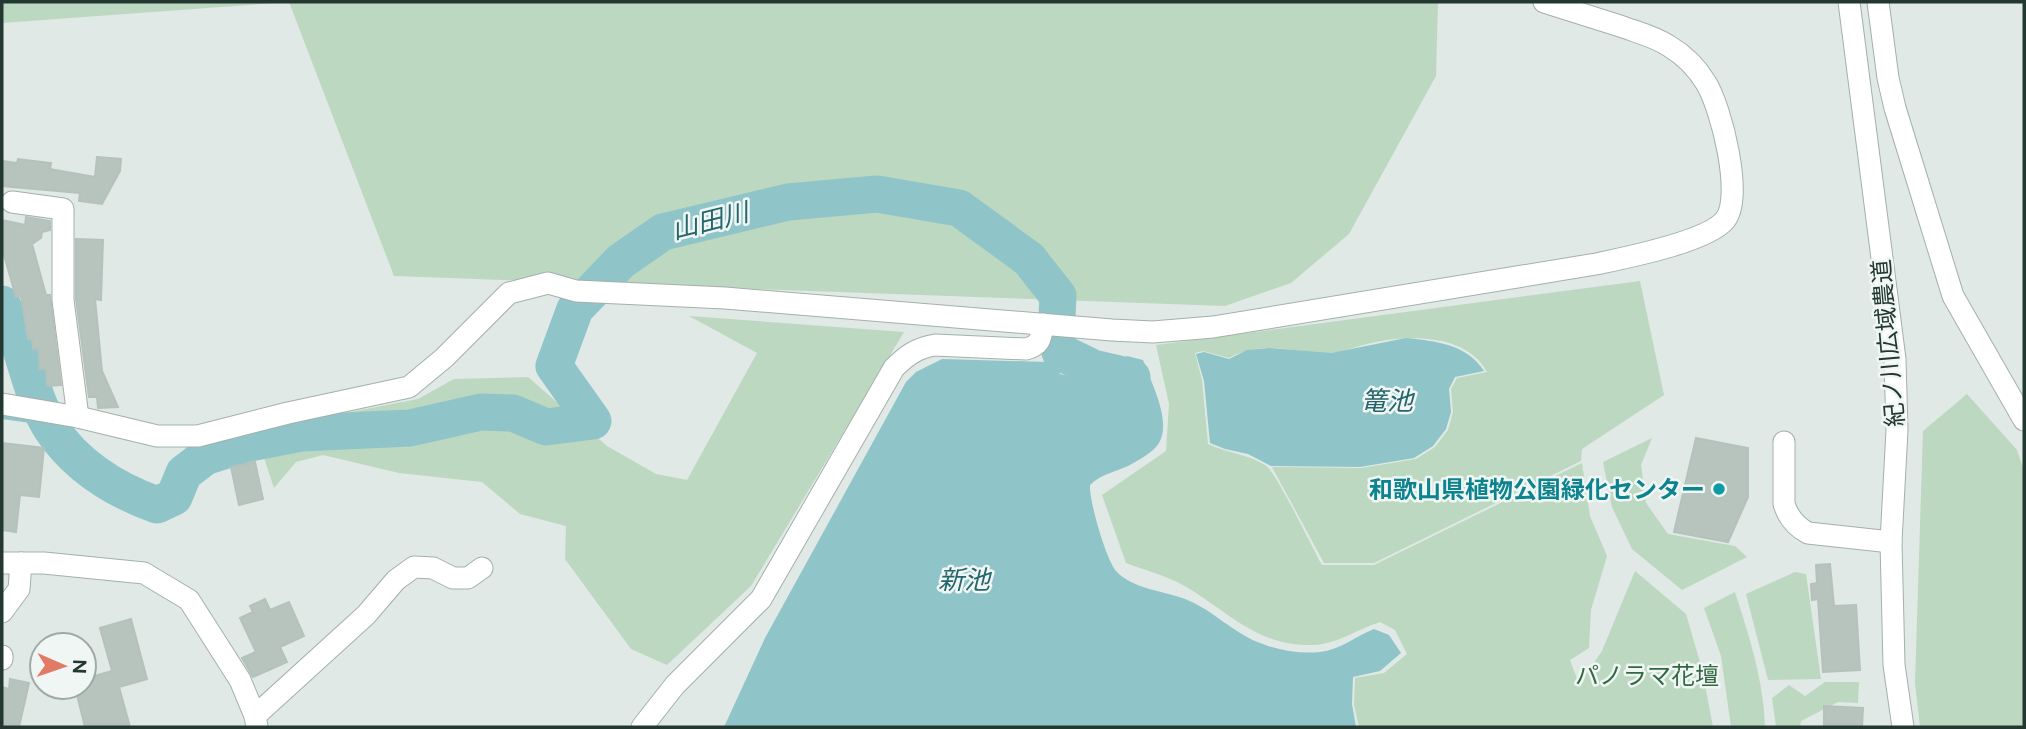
<svg xmlns="http://www.w3.org/2000/svg" width="2026" height="729" font-family="Figtree,'Noto Sans JP',sans-serif">
	<style>
		.green { fill: #bcd8c1 }
		.water { fill: #8fc4c8 }
		.lines { fill: none; stroke-linecap: round; stroke-linejoin: round }
		.stream { stroke: #8fc4c8; stroke-width: 6 }
		.river { stroke: #8fc4c8; stroke-width: 37 }
		.building { fill: #b6c4bd; stroke: #b4c2bb; stroke-width: 2 }
		.minor-casing { stroke: #a4b0ab; stroke-width: 23 }
		.minor { stroke: #fff; stroke-width: 21 }
		.culture-dot { fill: #0f9aa8; stroke: #f0f6f3; stroke-width: 2.5 }
		.labels { text-anchor: middle; dominant-baseline: central; stroke-width: 5; stroke-linejoin: round; paint-order: stroke }
		.street-label { font-size: 24px; fill: #233830; stroke: #f0f6f3 }
		.culture-label { font-size: 24px; font-weight: bold; fill: #0d838f; stroke: #f0f6f3; text-anchor: end }
		.park-label { font-size: 24px; fill: #326943; stroke: #f0f6f3 }
		.water-label { font-size: 26px; font-style: italic; fill: #25666c; stroke: #f0f6f3 }
	</style>
	<rect width="100%" height="100%" fill="#e0e9e5"/>
	<g class="green">
		<path d="M2 2H1438L1436 76 1349 234 1291 283 1225 306 394 276 289 2 2 23Z"/>
		<path d="M1640 281 1664 395 1582 449 1581 461 1374 563H1324L1272 467 1361 468 1416 459 1435 447 1448 430 1453 412 1451 389 1457 378 1487 372C1466 333 1408 335 1371 343 1357 346 1343 352 1329 353 1292 353 1264 339 1229 358L1203 351 1195 353 1202 380 1208 444C1227 453 1247 454 1265 465 1276 471 1312 548 1322 565H1374L1582 463 1590 516 1607 556 1591 610 1589 648 1570 660 1579 684 1602 651 1635 571 1686 614 1702 669 1713 727H1359L1354 705 1355 678 1384 673 1407 654 1395 630 1380 622C1358 629 1337 644 1314 645 1255 647 1228 610 1181 584 1164 575 1144 570 1126 563L1102 495 1166 451 1169 404 1156 345Z"/>
		<path d="M689 316 904 332 751 586 667 665 631 649 565 559 566 526 520 514 482 482 399 473 323 455 296 462 274 488 264 458 243 455 240 438 319 418 418 399 454 379 528 377 607 446 656 474 687 480 757 353Z"/>
		<path d="M1967 394 2017 450 2024 471V727H1920L1915 683 1923 431Z"/>
		<path d="M1652 438 1641 465 1646 503 1668 534 1735 546 1747 557 1682 590 1632 549 1612 507 1603 462Z"/>
		<path d="M1795 572 1806 574 1821 679 1768 680 1746 594Z"/>
		<path d="M1735 592C1749 636 1764 681 1765 727H1731L1721 656 1704 608Z"/>
		<path d="M1825 682H1859L1858 703 1838 702 1801 721 1800 727H1776L1772 698 1789 685 1805 696Z"/>
	</g>
	<g class="water">
		<path d="M1406 338C1435 341 1467 344 1484 371L1455 377 1449 389 1451 412 1446 429 1433 446 1414 458 1360 467 1271 466 1248 454 1225 449 1210 443 1204 381 1196 354 1204 352 1229 359 1247 350 1269 348 1331 353Z"/>
		<path d="M1127 356 1143 360C1151 383 1172 420 1159 443 1154 452 1137 461 1128 466 1115 472 1101 474 1090 485 1089 501 1106 559 1116 571 1132 589 1164 591 1185 599 1214 610 1233 634 1263 644 1280 651 1302 654 1320 652 1340 650 1356 636 1374 629L1389 635 1401 653 1380 671 1353 677 1352 704 1356 727H724L765 638 906 382 916 372 942 359 1047 362 1059 367 1060 374 1114 386 1120 384 1122 361Z"/>
	</g>
	<g class="lines">
		<path class="stream" d="M2 416 31 420 102 495 139 512 143 500"/>
		<path class="river" d="M2 304C8 320 16 336 22 353 30 378 37 406 51 428 77 467 115 490 157 505L174 497 184 473 205 457 245 444 301 433 410 428 481 412 513 413 546 427 593 421 554 366 575 309 621 261 663 232 788 202 877 194 959 208 1029 259 1058 296 1056 337 1060 352 1093 368 1132 377 1124 399 1114 410"/>
	</g>
	<g class="building">
		<path d="M97 157 121 159 120 171 102 204 79 201 80 193 2 186V161L17 163 18 159 51 163 50 169 95 177Z"/>
		<path d="M26 217 50 221V230L42 232 41 238 32 244 46 295H50L61 385 47 386 46 369H40L38 348 33 349 32 339H28L21 296 16 297 2 248V220L25 225Z"/>
		<path d="M76 239 103 240 101 300 95 299 102 371 118 407 98 408 97 397H89L76 299Z"/>
		<path d="M1696 438 1748 448V497L1728 542 1674 532Z"/>
		<path d="M2 443 44 448 39 497 20 495 16 532 2 530Z"/>
		<path d="M255 462 263 499 239 505 231 467Z"/>
		<path d="M1830 564 1834 606 1856 605 1860 670 1823 672 1818 599 1812 600 1811 584 1817 583 1816 565Z"/>
		<path d="M265 599 270 610 289 602 304 636 280 647 287 662 253 677 242 658 256 652 240 618 253 612 250 606Z"/>
		<path d="M131 619 147 679 119 687 130 727H85L75 687H84V679L112 671 100 628Z"/>
		<path d="M10 679 29 683 19 727H2V687L9 689Z"/>
		<path d="M1824 706 1863 708 1862 727H1824Z"/>
	</g>
	<g class="lines">
		<g class="minor-casing">
			<g id="minor">
				<path d="M1849 2 1895 359 1897 430 1891 542 1894 665 1903 727"/>
				<path d="M1878 2 1888 78 1895 108 1953 296 2024 420"/>
				<path d="M12 202 63 209V300L78 417"/>
				<path d="M2 404 78 417 157 436H198L288 413 409 387 444 358 509 293 548 283 576 291 725 298 1112 330 1153 332 1213 327 1596 264C1624 258 1707 242 1725 220 1744 197 1721 107 1706 83 1697 68 1684 55 1669 46 1654 36 1636 32 1620 26 1594 18 1569 10 1544 2"/>
				<path d="M1784 442V504C1788 517 1795 526 1808 533L1891 542"/>
				<path d="M2 563H44L144 573 189 600 240 680 255 716 257 727"/>
				<path d="M2 612 19 589 21 563"/>
				<path d="M2 656V659"/>
				<path d="M255 716 366 615 396 580 414 567 433 568 453 578H468L482 568"/>
				<path d="M642 727 675 685 761 599 894 368C907 355 917 348 935 345L1026 349C1041 345 1041 338 1043 324"/>
			</g>
		</g>
		<use href="#minor" class="minor"/>
	</g>
	<circle class="culture-dot" cx="1719" cy="489" r="7"/>
	<g class="labels">
		<g class="street-label">
			<text transform="translate(1888 343) rotate(-95)">紀ノ川広域農道</text>
		</g>
		<g class="culture-label">
			<text x="1705" y="489">和歌山県植物公園緑化センター</text>
		</g>
		<g class="park-label">
			<text x="1647" y="675">パノラマ花壇</text>
		</g>
		<g class="water-label">
			<text transform="translate(710 221) rotate(-14)">山田川</text>
			<text x="1387" y="401">篭池</text>
			<text x="964" y="580">新池</text>
		</g>
	</g>
	<rect width="2026" height="729" fill="none" stroke="#233830" stroke-width="7"/>
	<g transform="translate(63 666) rotate(92)"><circle r="33" fill="#f0f6f3" stroke="#9eaaa5" stroke-width="2"/>
	<path d="M0-5L12 26L0 18L-12 26Z" fill="#e17a67"/>
	<text y="-10" font-size="19" font-weight="bold" text-anchor="middle" fill="#233830">N</text>
	</g>
</svg>
